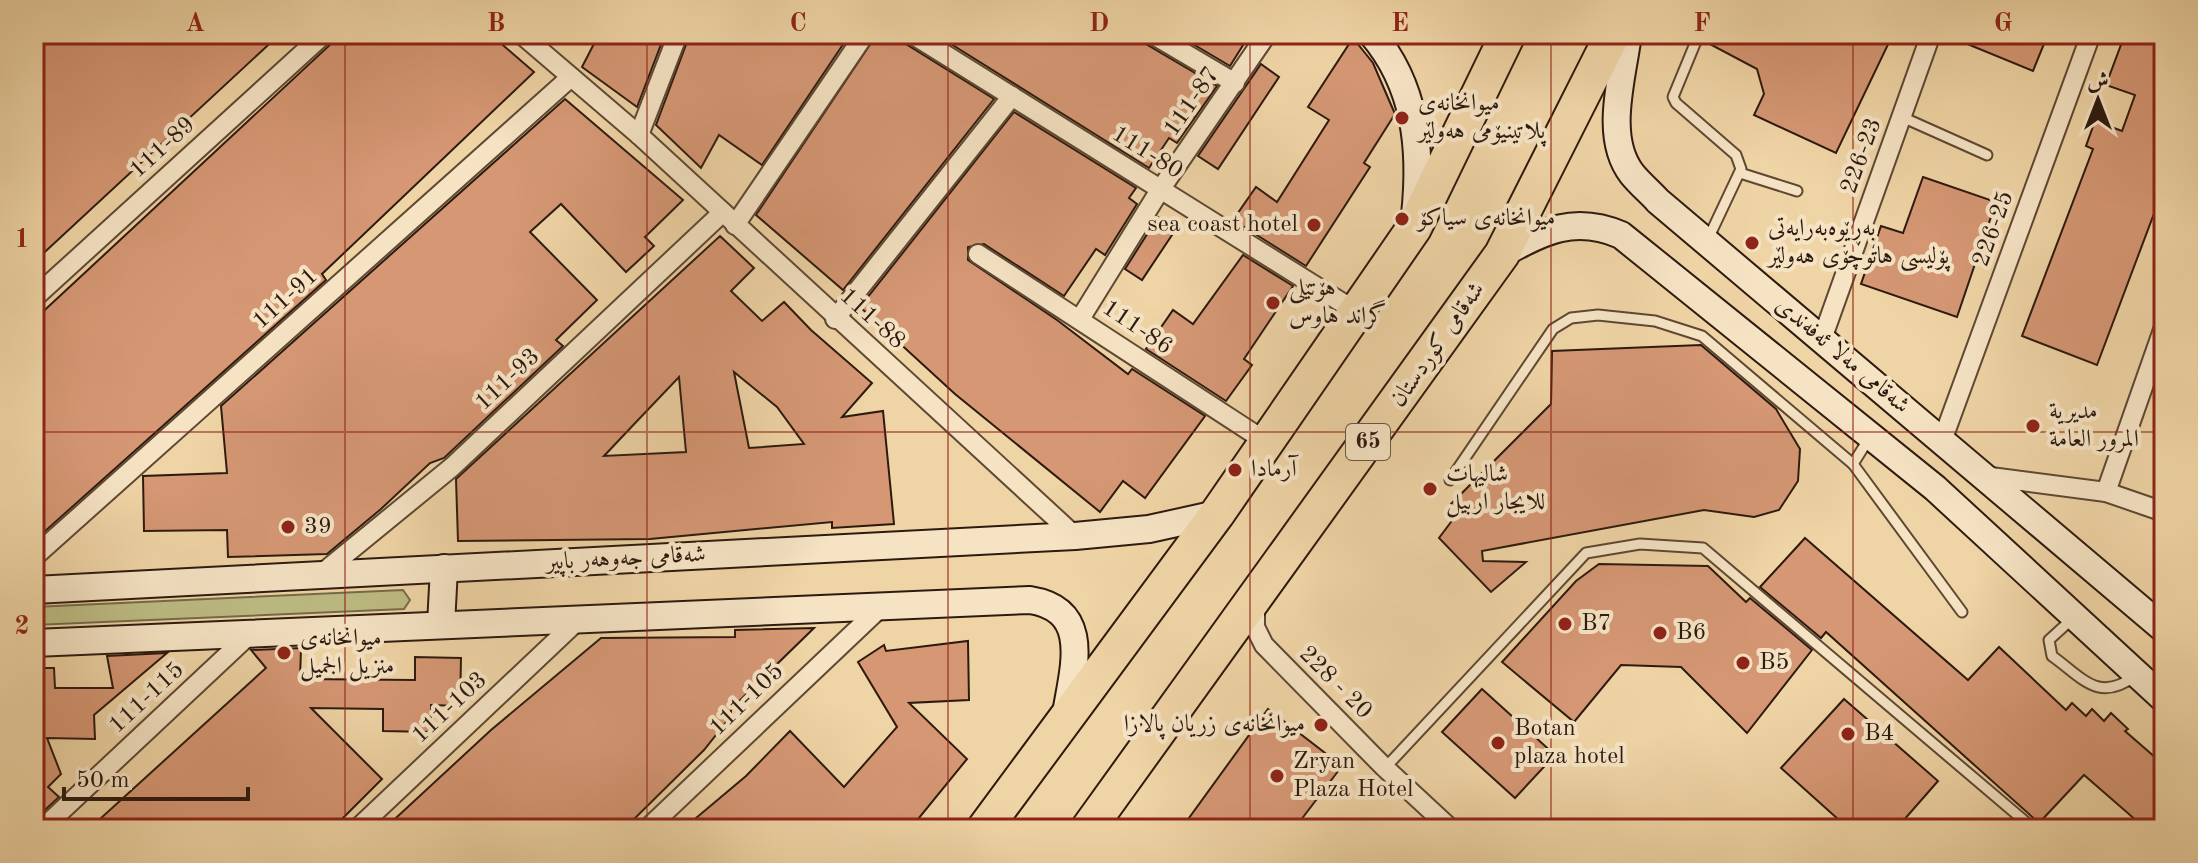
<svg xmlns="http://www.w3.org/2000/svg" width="2198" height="863" font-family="'Old Standard TT',Amiri,serif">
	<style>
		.green { fill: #bdbc83; stroke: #756b49; stroke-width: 2 }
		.building { fill: #d59774; stroke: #2d1a0f; stroke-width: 2; fill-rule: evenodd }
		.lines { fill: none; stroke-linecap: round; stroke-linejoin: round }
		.lane-casing { stroke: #5e4834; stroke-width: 13 }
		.street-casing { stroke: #5e4834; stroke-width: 22 }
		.secondary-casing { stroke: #2d1a0f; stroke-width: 30 }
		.highway-casing { stroke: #2d1a0f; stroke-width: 38 }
		.lane { stroke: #f5e3c4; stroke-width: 9 }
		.street { stroke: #f5e3c4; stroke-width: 18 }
		.secondary { stroke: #f5e3c4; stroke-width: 26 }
		.highway { stroke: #efd4a5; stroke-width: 34 }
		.grid { fill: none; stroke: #8f2418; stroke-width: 2; stroke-opacity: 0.55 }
		.poi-dot { fill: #8f2418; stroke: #f5e3c4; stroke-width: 3 }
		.labels { text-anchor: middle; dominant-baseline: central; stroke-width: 8; stroke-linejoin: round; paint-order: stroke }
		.shield { fill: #f5e3c4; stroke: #695645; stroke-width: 2 }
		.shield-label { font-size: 22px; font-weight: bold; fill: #2d1a0f }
		.street-label { font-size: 24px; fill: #2d1a0f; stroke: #f5e3c4 }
		.poi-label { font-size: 24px; fill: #2d1a0f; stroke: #f5e3c4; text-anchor: start }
		.neatline { fill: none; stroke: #8f2418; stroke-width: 3 }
		.grid-label { font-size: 26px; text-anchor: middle; font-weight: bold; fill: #8f2418 }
	</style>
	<rect width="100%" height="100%" fill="#efd4a5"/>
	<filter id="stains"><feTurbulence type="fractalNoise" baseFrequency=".0025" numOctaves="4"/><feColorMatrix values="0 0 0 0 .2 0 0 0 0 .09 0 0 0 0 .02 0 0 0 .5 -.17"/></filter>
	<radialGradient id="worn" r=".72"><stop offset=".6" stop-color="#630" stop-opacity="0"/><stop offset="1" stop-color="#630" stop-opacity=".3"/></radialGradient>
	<path class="green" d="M403 590 410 600 404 609 34 625V607Z"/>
	<g class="building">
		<path d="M34 34H280L34 262Z"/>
		<path d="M337 34H490L534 72 322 274 326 280 34 541V320L332 43Z"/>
		<path d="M599 34H665L637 107 582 67Z"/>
		<path d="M690 34H850L762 165 719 135 701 168 656 125Z"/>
		<path d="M877 34H900L906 44 994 99 843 290 756 215Z"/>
		<path d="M935 34H1140L1146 44 1217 86 1177 143 1169 138 1149 168Z"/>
		<path d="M1176 34H1250L1230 66Z"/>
		<path d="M1706 34H1893L1836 153 1754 115 1764 94 1757 69 1704 41Z"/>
		<path d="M1943 34H2048L2033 71Z"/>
		<path d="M2125 34H2164V187L2097 365 2022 336 2093 149 2086 146 2095 121 2122 131 2135 95 2106 85Z"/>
		<path d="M1353 38 1373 63 1395 114 1364 163 1370 167 1306 266 1233 220 1256 187 1277 202 1329 120 1308 107Z"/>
		<path d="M1261 64 1279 77 1218 169 1198 156Z"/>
		<path d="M565 99 683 200 645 237 654 246 626 272 561 204 530 232 597 300 556 340 563 346 444 458 430 463 381 509 327 554 228 557 227 530 144 531 143 476 227 473 221 406Z"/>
		<path d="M1014 112 1136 188 1129 198 1137 204 1105 255 1096 249 1064 296 984 244 968 247V260L1057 320 1128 374 1132 369 1205 416 1145 498 1123 481 1100 512 955 394 860 307Z"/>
		<path d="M1923 177 1996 202 1957 317 1861 284 1881 226 1903 233Z"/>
		<path d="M1158 217 1176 229 1142 280 1125 269Z"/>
		<path d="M720 236 754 268 731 291 762 321 784 302 811 330 872 383 842 417 883 411 894 524 832 528V522L650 539 458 541 456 479ZM734 372 777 407 804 444 749 448ZM679 377 686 452 604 456 639 419Z"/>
		<path d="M1243 255 1293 286 1244 359 1252 365 1226 401 1146 349 1173 310 1193 324Z"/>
		<path d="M1701 345 1776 409 1800 449 1798 481 1779 510 1754 517 1704 510 1482 551 1483 561 1526 562 1491 592 1439 538 1451 522V504L1551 404 1552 351Z"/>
		<path d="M1805 538 1968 680 1999 647 2066 710 2072 703 2086 716 2092 709 2104 721 2111 713 2128 729 2125 731 2164 765V811L2146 829 2084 775 2039 823 1826 632 1821 638 1760 587Z"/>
		<path d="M1599 564 1708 566 1746 602 1750 598 1812 650 1747 733 1681 667 1621 665 1574 722 1502 662 1576 581Z"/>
		<path d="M814 628 731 709V716L704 750 624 829H384L491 730 601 638 735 637V630Z"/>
		<path d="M968 641 969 700 909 703 967 759 910 829H683L746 776 790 731 844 787 897 727 858 662 884 645 886 651Z"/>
		<path d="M301 648 300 679 415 680V657L461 658 460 706 431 705V732L383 731V709L311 708 382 779 332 829H89L266 668 251 650Z"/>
		<path d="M167 653 94 715 95 739 47 738 61 774 48 787 59 797 34 820V668H54L55 688H113L107 656Z"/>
		<path d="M1482 689 1555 755 1515 798 1442 732Z"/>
		<path d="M1844 699 1938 781 1896 829H1849L1781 768Z"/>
		<path d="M1268 709 1342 766 1294 829H1181Z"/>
	</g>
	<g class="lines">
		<g class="lane-casing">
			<g id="lane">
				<path d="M1699 34 1673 97 1676 103 1736 155 1741 169 1708 239"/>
				<path d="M1902 117 1987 155"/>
				<path d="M1740 173 1797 191"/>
				<path d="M1868 440 1853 464 1962 612"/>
				<path d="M1450 480 1553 329 1571 318 1598 315 1655 321 1702 336 1853 464"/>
				<path d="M2072 619 2049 640 2052 656C2083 678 2098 703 2135 676"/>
				<path d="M1385 768 1586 553 1640 544 1703 548 2034 829"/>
			</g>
		</g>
		<g class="street-casing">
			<g id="street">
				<path d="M521 34 639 135 1075 536"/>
				<path d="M912 34 1357 312"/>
				<path d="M1152 34 1235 83"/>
				<path d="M639 135 678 34"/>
				<path d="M735 225 865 34"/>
				<path d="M978 254 1268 443"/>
				<path d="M34 298 324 34"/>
				<path d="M835 319 1012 96"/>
				<path d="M1080 319 1160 190 1267 34"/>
				<path d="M1822 339 1931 34"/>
				<path d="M1942 441 2091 34"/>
				<path d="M1983 476 2106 492 2164 512"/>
				<path d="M2106 492 2164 327"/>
				<path d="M34 557 571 77"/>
				<path d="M320 575 452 467 722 213"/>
				<path d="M1255 604V627L1264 645 1385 768 1451 829"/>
				<path d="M42 829 250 634"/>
				<path d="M357 829 576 622"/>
				<path d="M647 829 881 607"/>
			</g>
		</g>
		<g class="secondary-casing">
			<g id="secondary">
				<path d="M1372 34C1416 86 1422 149 1415 215"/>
				<path d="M1628 34C1623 76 1603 137 1632 174 1640 184 1650 192 1658 201L2164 629"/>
				<path d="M1502 254C1543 231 1575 215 1621 235L1935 488 2164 699"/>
				<path d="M34 590 1075 536 1149 529 1217 514"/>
				<path d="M441 625 444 568"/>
				<path d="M34 643 1030 600C1093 610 1073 669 1066 714"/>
			</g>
		</g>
		<g class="highway-casing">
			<g id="highway">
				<path d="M984 829 1217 514 1414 228 1508 34"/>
				<path d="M1088 829 1502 254 1613 34"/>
			</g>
		</g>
		<use href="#lane" class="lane"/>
		<use href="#street" class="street"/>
		<use href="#secondary" class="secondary"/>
		<use href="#highway" class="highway"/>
	</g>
	<path class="grid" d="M345 34V829M647 34V829M948 34V829M1250 34V829M1551 34V829M1853 34V829M34 432H2164"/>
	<g class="poi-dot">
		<circle cx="1402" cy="118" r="8"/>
		<circle cx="1402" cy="219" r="8"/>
		<circle cx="1314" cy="225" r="8"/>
		<circle cx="1752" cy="243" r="8"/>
		<circle cx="1273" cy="303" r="8"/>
		<circle cx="2033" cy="426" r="8"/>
		<circle cx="1235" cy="470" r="8"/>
		<circle cx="1430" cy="489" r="8"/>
		<circle cx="288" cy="527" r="8"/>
		<circle cx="1565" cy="624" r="8"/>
		<circle cx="1660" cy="633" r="8"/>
		<circle cx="284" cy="653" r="8"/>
		<circle cx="1743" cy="663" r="8"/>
		<circle cx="1321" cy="725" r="8"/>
		<circle cx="1848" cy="734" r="8"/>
		<circle cx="1498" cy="743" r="8"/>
		<circle cx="1277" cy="776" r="8"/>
	</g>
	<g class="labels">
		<rect class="shield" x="1346" y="424" width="44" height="36" rx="6"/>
		<g class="shield-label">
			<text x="1368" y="442">65</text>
		</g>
		<g class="street-label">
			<text transform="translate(1192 102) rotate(-55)">111-87</text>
			<text transform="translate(163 148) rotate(-42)">111-89</text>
			<text transform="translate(1147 153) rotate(32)">111-80</text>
			<text transform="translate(1862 156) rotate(-70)">226-23</text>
			<text transform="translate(1994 229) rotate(-70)">226-25</text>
			<text transform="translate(286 299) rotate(-42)">111-91</text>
			<text transform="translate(872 319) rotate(42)">111-88</text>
			<text transform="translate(1137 328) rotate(34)">111-86</text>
			<text transform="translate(1438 345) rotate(-55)">شەقامی کوردستان</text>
			<text transform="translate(1842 356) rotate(40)">شەقامی مەلا ئەفەندی</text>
			<text transform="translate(508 380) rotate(-43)">111-93</text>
			<text transform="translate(626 559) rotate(-3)">شەقامی جەوهەر باپیر</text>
			<text transform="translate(1335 683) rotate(45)">228 - 20</text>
			<text transform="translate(147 698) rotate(-43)">111-115</text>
			<text transform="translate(747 700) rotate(-44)">111-105</text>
			<text transform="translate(450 708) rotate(-43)">111-103</text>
		</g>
		<g class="poi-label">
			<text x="1418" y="104">میوانخانەی<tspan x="1418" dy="28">پلاتینیۆمی هەولێر</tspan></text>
			<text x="1418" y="219">میوانخانەی سیاکۆ</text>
			<text x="1298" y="225" text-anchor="end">sea coast hotel</text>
			<text x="1768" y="229">بەڕێوەبەرایەتی<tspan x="1768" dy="28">پۆلیسی هاتوچۆی هەولێر</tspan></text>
			<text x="1289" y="289">هۆتێلی<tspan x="1289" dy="28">گراند هاوس</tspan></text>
			<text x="2049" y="412">مديرية<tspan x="2049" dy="28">المرور العامة</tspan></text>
			<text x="1251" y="470">آرمادا</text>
			<text x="1446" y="475">شاليهات<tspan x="1446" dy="28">للايجار اربيل</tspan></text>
			<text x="304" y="527">39</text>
			<text x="1581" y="624">B7</text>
			<text x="1676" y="633">B6</text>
			<text x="300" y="639">میوانخانەی<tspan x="300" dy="28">منزیل الجمیل</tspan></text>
			<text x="1759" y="663">B5</text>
			<text x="1305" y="725" text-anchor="end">میوانخانەی زریان پالازا</text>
			<text x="1514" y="729">Botan<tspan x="1514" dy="28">plaza hotel</tspan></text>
			<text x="1864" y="734">B4</text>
			<text x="1293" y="762">Zryan<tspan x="1293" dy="28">Plaza Hotel</tspan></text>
		</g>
	</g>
	<rect width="2198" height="863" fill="none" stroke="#efd4a5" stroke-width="88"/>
	<g transform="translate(2098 100)" stroke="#f5e3c4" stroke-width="6" paint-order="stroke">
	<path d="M0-6L14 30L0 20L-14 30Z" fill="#2d1a0f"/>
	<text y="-12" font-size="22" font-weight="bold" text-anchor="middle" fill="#2d1a0f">ش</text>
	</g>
	<path d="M64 787v12h184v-12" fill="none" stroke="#2d1a0f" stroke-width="4"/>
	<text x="76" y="787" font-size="24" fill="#2d1a0f" stroke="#f5e3c4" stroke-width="6" paint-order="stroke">50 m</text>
	<rect x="44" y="44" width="2110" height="775" class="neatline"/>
	<g class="grid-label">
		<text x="195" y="31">A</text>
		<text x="496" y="31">B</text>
		<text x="798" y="31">C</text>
		<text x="1099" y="31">D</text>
		<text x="1400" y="31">E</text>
		<text x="1702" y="31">F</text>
		<text x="2003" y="31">G</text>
		<text x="22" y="247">1</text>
		<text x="22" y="634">2</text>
	</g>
	<rect width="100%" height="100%" filter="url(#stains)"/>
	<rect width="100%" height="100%" fill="url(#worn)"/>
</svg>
